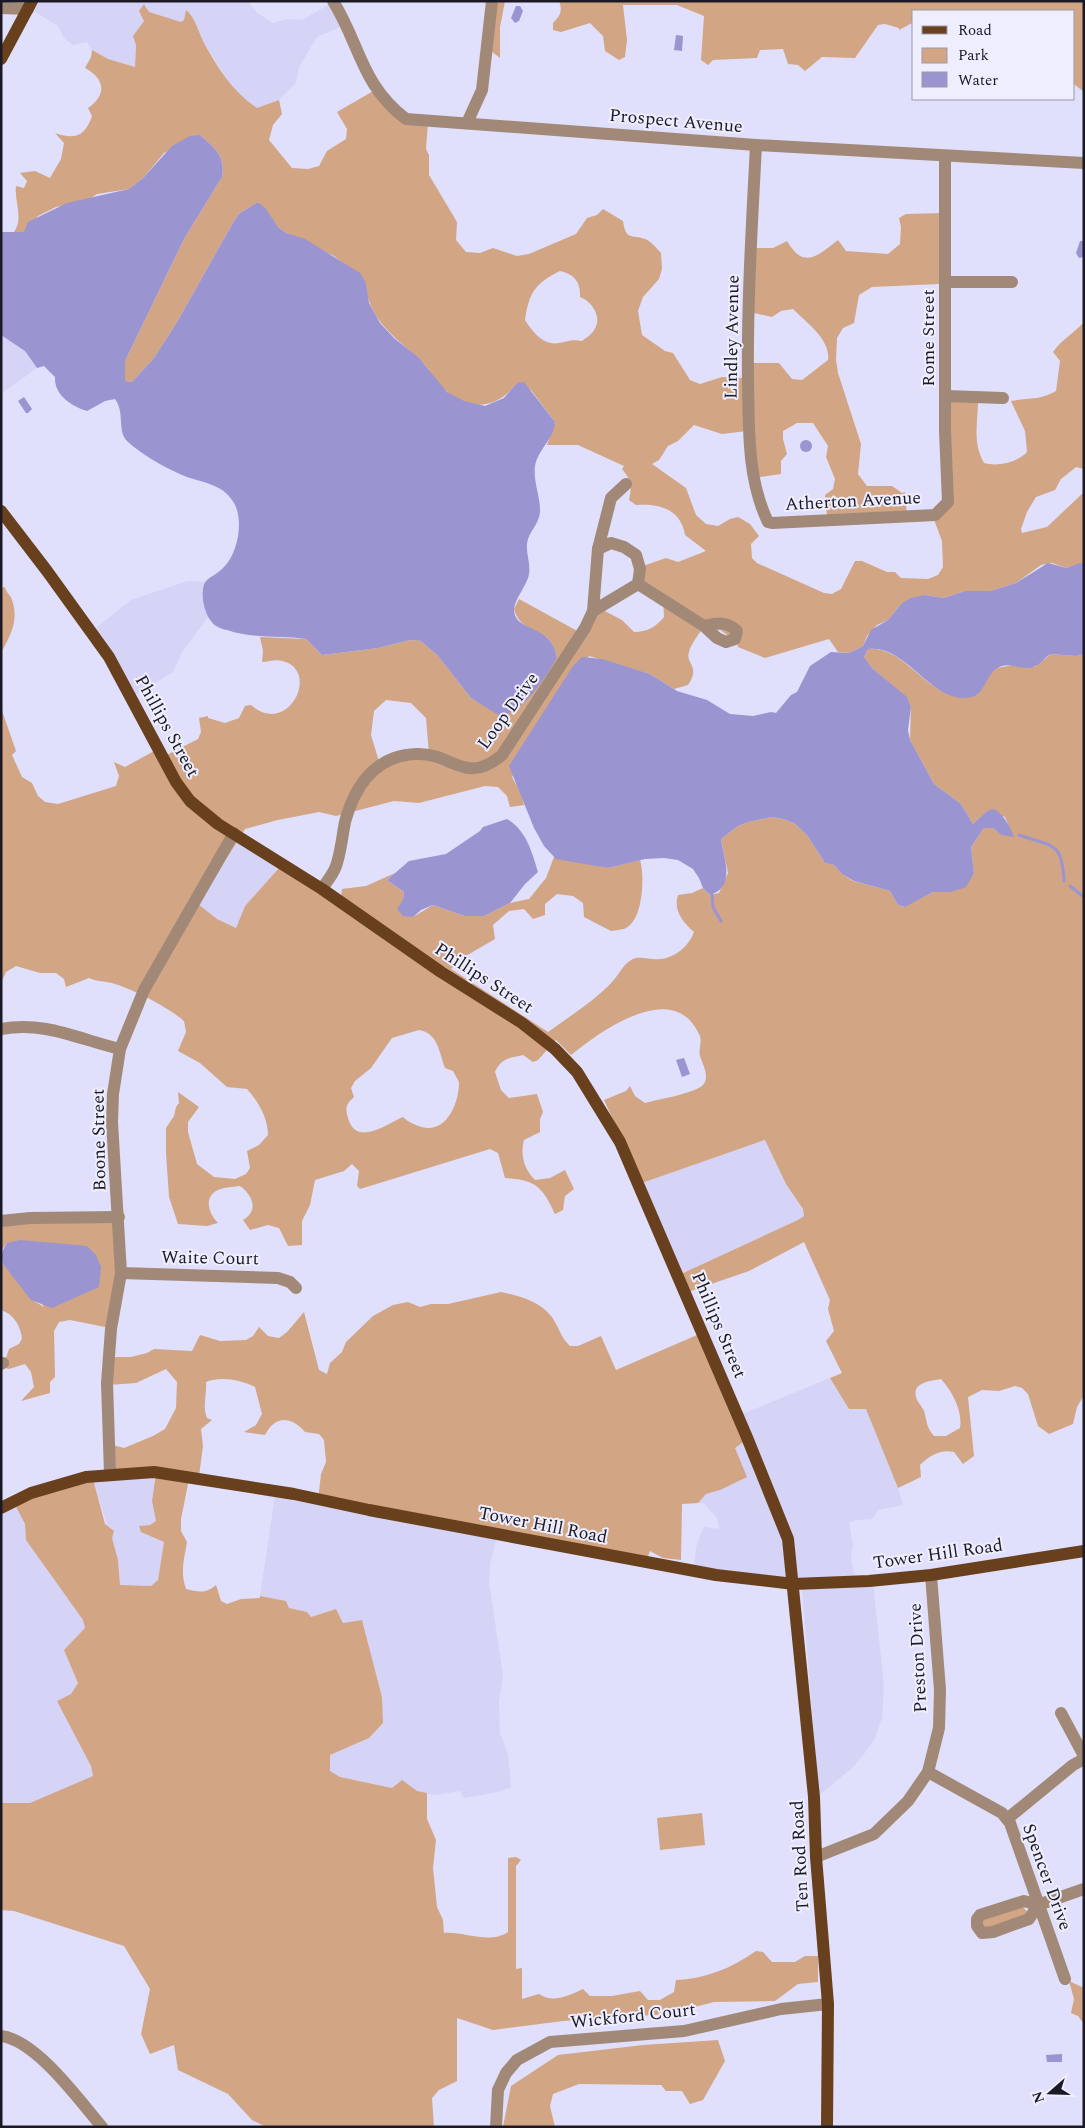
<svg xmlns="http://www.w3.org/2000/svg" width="1085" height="2128" font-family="Spectral,serif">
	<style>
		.built { fill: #d5d3f6 }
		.green { fill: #d2a584; fill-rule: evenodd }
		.water { fill: #9a94d1 }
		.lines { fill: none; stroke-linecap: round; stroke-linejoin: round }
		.stream { stroke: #9a94d1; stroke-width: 3 }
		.minor { stroke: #a28977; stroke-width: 12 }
		.major { stroke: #69401d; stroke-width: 12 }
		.labels { text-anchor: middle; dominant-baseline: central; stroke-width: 4; stroke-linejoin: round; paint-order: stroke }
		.street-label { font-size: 18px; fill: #1b1a24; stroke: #eef }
	</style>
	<rect width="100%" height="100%" fill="#e0dffc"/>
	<g class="built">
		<path d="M39 1H248L257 13 273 23 287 19 302 20 333 2 342 26 317 37 299 67 296 83 279 100 257 108 240 96 229 82 203 41 190 14 186 11 184 20 181 22 149 12 145 4 144 21 136 45 135 67 108 59 92 50 87 42 73 45 64 38 58 26 34 11Z"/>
		<path d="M1 335 25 351 37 368 1 394Z"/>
		<path d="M188 581 206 582 202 591 208 617 182 652 173 672 130 698 96 628 131 600Z"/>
		<path d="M233 835 280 867 245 906 236 928 217 919 198 904Z"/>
		<path d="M765 1140 786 1184 803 1209 804 1216 798 1220 681 1274 643 1183Z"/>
		<path d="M830 1378 849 1408H866L898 1488 903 1505 878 1510 872 1519 857 1520 849 1523 853 1545 851 1557 853 1571 859 1582H873L884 1687 882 1718 874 1740 864 1754 851 1769 819 1795 802 1589 694 1566 697 1543 704 1527 719 1529 717 1518 704 1503H698L715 1484 720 1490 725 1480 739 1411 745 1413Z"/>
		<path d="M156 1474 152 1501 156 1521 150 1525 140 1526 141 1532 164 1542 158 1580 151 1586 120 1585 118 1560 93 1479Z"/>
		<path d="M275 1496 497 1536 490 1564 489 1583 503 1675 499 1702 500 1734 508 1754 511 1787 498 1792 464 1798 460 1791 435 1795 417 1791 402 1780 392 1788 340 1777 330 1771V1755L369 1738 383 1723 382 1697 362 1620 343 1623 336 1609 311 1617 307 1612 289 1608 286 1601 260 1596Z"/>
		<path d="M14 1503 25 1524 26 1540 83 1620 85 1628 64 1650 78 1683 71 1694 93 1776 30 1803H1V1509Z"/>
	</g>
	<g class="green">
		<path d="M495 1H505L500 27V58L491 51Z"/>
		<path d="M559 1H1084V92L1074 84V11H914V22L899 30V28L885 24 878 25 855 58 822 57 805 71 798 65 788 64 783 49 760 50 757 58 713 60 708 65 701 60 704 16 677 5H623L627 40 625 57 619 60 605 51 603 36 590 23 561 32 553 30V23C560 16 563 11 559 1Z"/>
		<path d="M144 4 149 12 181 22 184 20 186 10C195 17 198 31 203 41 217 67 232 91 257 108L279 100 282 114 273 125 269 140 292 168 308 169 319 166 327 151 346 139 347 129 337 112 375 90 384 102 428 122 426 149 429 155V175L457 222 456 240 466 252 480 253 493 248 517 256 529 254 576 234 587 218 597 215 603 209 623 221C626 241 631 234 645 239 651 241 657 249 661 253L662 269 659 279 643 297 638 311 642 335 665 351 673 353 690 380 700 384 722 377 743 378 749 363H779L792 379 802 380 828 360C831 340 807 323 793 309L781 311 772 317 749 312 751 248H773L787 241C804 270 817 256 838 240L846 251 888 254 900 244 901 227 899 218 906 214 944 213 939 284 872 287 859 295 854 323 843 328 837 338 836 360 838 373 861 444 858 474 867 486H892L902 493 905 492 907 516H827L825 495 833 489 835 479 826 457 828 446 813 423H797L783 431V439L787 454 781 461V474L753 478 747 431 722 434 694 425 678 441 668 446 659 460 652 464 686 488 696 515 706 524 718 526 730 519 738 517 750 524 759 536 751 544 752 558 757 563 824 593 832 594 841 589 855 561H862L887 572H895L901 578 928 579 938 575 943 567 942 541 933 517 948 502 944 401 978 399C978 422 972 442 984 463 998 467 1018 462 1027 452L1025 431 1011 401C1026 398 1042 400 1056 391L1060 361 1053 352C1061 340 1074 333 1084 322V469L1076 467 1061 479 1055 490 1036 497 1027 512 1021 529 1022 533 1047 527 1084 492V564L1067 568 1052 563 1041 565 1016 583 990 591H965L944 598 925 595 902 603 888 620 877 625 867 636 863 646 849 653 838 652 829 639 765 658 738 647 737 642 715 626 703 627C699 635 691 643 689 652 685 664 701 666 688 685L674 689 650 674 589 656 512 777 521 793 524 805 510 807 507 796 498 787 485 786 419 803 394 801 336 816 319 812 278 820 245 829 198 904 217 919 236 928 245 906 280 867 341 896 342 889 366 886 395 873 387 880 404 892 403 900 413 917 433 905 465 916H484L510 903 529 899 546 878 554 857 608 868 640 860C645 876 643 920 626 928 622 930 615 930 611 931L584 917 583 903 573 896 557 894 545 904V915L533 919 524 909 509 911 493 925 495 939 464 957 451 969 548 1032C570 1016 593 1002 612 982 620 974 624 961 636 958 644 957 652 960 660 959 675 958 689 946 694 932 683 922 673 911 678 895L692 893 703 888 710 895 719 893 728 873 721 839 738 826 748 822 772 817 783 819 794 823 807 835 825 863 834 865 842 874 853 881 890 891 898 905 904 907 933 892H951L974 873 971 847 984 828H993L1001 835 1013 836 1005 817 987 811 973 824 961 804 934 784 910 740 911 707 907 698 873 669 864 657 868 649C899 646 919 682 946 693 955 696 968 694 977 695L990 674 997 668 1013 665 1035 667 1051 654 1076 656 1084 654V1395L1077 1407 1073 1424 1049 1434 1038 1426 1028 1394 1022 1388 1015 1386 999 1391 982 1390 968 1397 974 1456 963 1464 954 1452C941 1449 930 1455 920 1465L921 1477 898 1488 866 1409H849L830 1378 842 1373 826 1341 834 1331 828 1309 830 1300 804 1242 749 1271 688 1292 681 1274 798 1220 804 1216 803 1209 786 1184 765 1140 642 1183 604 1100 626 1091 630 1086 635 1096 645 1103C659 1099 693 1094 703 1085 710 1077 703 1065 700 1056 698 1049 703 1041 699 1034 673 978 601 1031 571 1055L556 1040 538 1060 533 1062 523 1055C510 1058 501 1058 495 1072L501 1090 509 1098 537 1094 543 1112 540 1119V1132L524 1140C520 1155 524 1169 535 1180L550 1178 565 1170 574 1189 565 1196 563 1210 555 1214C542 1186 536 1180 505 1178L498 1153 490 1149 360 1189 357 1186 359 1171 352 1164 344 1171 315 1180 310 1205 302 1221V1245L288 1246 279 1228 268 1225 250 1230 243 1220C259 1211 253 1195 240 1186 233 1187 222 1187 216 1191 203 1199 210 1215 218 1223L207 1226 178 1224 169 1197 166 1153V1128L174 1116 176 1107 179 1103 178 1092 199 1107 188 1122V1132L197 1164 214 1177 235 1179 246 1174 250 1168 247 1151 259 1145 268 1135C268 1118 258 1101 247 1089L227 1087 200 1063 178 1051 186 1032 184 1021C168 1007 133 989 112 983 104 981 98 982 89 978L66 987 64 979 56 973H40L16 966 6 972 1 983V708L16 751 12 755 22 777 32 783 38 796 45 802 58 804 116 786 119 776 114 762 125 767 156 750 161 758 198 739 201 732 199 718 208 716V718L225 723 239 718 245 706 251 705C289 738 321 669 282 661 276 659 268 662 262 662L263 651 260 637 306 639 322 655 378 648 410 640 421 641 438 656 471 698 490 709 544 675 557 658C551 623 522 638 514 609L519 599 581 633 597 607 622 620 634 632C647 632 656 627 664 617L663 594 639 582 640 567 666 558 678 562 706 551 685 535C681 509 659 503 636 505L629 500C632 487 631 479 622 469L624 466 578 445H547L555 422 531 390 517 383C496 411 465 412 440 385 433 378 429 368 421 361 397 338 367 320 366 283L334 256 286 233 278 227 258 202 240 213 234 221 177 322 154 358 132 382 125 381V361L140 330 184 239 222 177C226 156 214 147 200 135L164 153 144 177 129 189 97 194 88 200 56 207 38 216 25 232H14C24 219 14 200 16 186L24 188 27 181 20 173 35 171 50 178 61 159 64 143 55 133C76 140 85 136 92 116L88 108C108 94 104 78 85 68L91 57 92 50 108 59 135 67 136 45 133 36 144 21 139 11ZM560 271C574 274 581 282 580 297 592 301 603 318 594 330 592 334 586 338 582 341 572 339 569 341 559 343 543 346 533 332 525 320 529 293 535 283 560 271ZM386 700 411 703 426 718 429 754 380 765 371 735 374 711ZM419 1030C438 1033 439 1052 445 1068L453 1071 459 1082C459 1106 444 1138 416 1125 411 1123 407 1121 403 1117 385 1125 356 1147 348 1118 345 1108 346 1104 354 1097L351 1088 355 1081 371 1068 392 1038ZM941 1379C952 1391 963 1411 960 1428L946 1436H934C926 1427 927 1421 924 1411 922 1406 917 1402 916 1397 912 1382 931 1381 941 1379Z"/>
		<path d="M5 587C6 593 11 595 12 600 19 621 11 634 1 653V588Z"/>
		<path d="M116 1217 121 1273 110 1328 70 1320 59 1322 54 1331 55 1377 50 1382V1393L21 1401 34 1387 31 1372 25 1364 9 1369 3 1367 9 1349 19 1344 22 1339C21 1327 14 1314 1 1310V1259L3 1264 34 1301 44 1307 7 1243 1 1251V1222Z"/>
		<path d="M501 1292C519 1296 539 1301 551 1316 559 1326 560 1337 570 1346H578L601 1336 616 1370 704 1332 749 1438 735 1448 747 1477 720 1490 706 1494 698 1503 682 1504 681 1560 663 1558 650 1551 646 1562 318 1500 321 1474 326 1462 324 1440 319 1434 305 1432C291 1416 275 1415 265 1435L244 1432 256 1425 262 1414 255 1387C241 1380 221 1376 206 1382 207 1395 202 1406 207 1418L212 1420 201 1429 203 1446 199 1476 189 1479 181 1519V1531L187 1542C184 1559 180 1572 186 1589 198 1592 206 1594 216 1585L221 1601 227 1604 241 1599 260 1598V1596L286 1601 289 1608 307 1612 311 1617 336 1609 343 1623 362 1620 382 1697 383 1723 369 1738 330 1755V1771L340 1777 392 1788 402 1780 417 1791 427 1793V1819L436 1840 433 1868 437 1907 443 1920 444 1933C464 1931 489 1945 508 1932V1858L516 1857 521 1860 516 1866V1969L522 1968V1999L539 1994C553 2004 570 1995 583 1989L590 1996H612L640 1991 648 2000H660L674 1992 676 1980C705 1979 732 1968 756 1951L763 1952 772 1962H795L805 1956H818V1982L798 1984 775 2001 714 2002 668 2014 563 2021 493 2030 457 2018V2081L439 2090 432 2098 434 2127H266L252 2120 228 2094 178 2070 174 2045 150 2054 141 2034 150 1989 124 1946 14 1911 1 1910V1803H30L93 1776 91 1766 57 1701 71 1694 78 1683 64 1650 85 1628 83 1620 26 1540 25 1524 14 1503 93 1479 105 1524 114 1531 112 1538 118 1560 120 1585 151 1586 158 1580 164 1542 141 1532 139 1526 150 1525 156 1521 152 1501 156 1474 111 1473 109 1444 124 1448 153 1436 165 1429 176 1408 177 1382 166 1369 136 1383 109 1385 108 1357H131L147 1353 154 1349 192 1351 200 1335 220 1341 246 1340 253 1336 259 1327 268 1336 279 1338 287 1332 304 1312 319 1370 327 1374 330 1363 342 1352 346 1342 373 1316 393 1305 408 1302 420 1307 431 1304H448Z"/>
		<path d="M702 1813 705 1845 660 1850 657 1818Z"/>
		<path d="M1023 1907 1028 1913 984 1930 980 1921Z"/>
		<path d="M1069 1981 1084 1988V2024L1078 2016 1071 2013 1074 1999Z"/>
		<path d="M718 2040 725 2061 703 2100 690 2104 682 2091H666L661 2085 579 2084 553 2094 550 2106 555 2127H503L511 2086 558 2055 643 2045Z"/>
	</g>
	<g class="water">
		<path d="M516 6H520L523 11 519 21 515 23 511 18Z"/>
		<path d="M676 35 683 36 682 51 674 50Z"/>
		<path d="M200 135C214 147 226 156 222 177L184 239 140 330 125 361V381L132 382 154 358 177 322 234 221 240 213 258 202 266 209 278 227 286 233 305 239 360 273 366 283 369 303 380 323 394 338 419 358 447 392 464 401 485 406 504 398 517 383 524 382 555 422C554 437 543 445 537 459 530 475 541 496 540 512 539 525 528 532 527 544 526 556 532 566 528 578 525 587 514 601 514 610 515 633 552 623 557 658 545 678 524 712 500 716L471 698 438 656 421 641 410 640 378 648 322 655 306 639C280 635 253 639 227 630 221 629 214 626 211 621 204 613 199 590 206 581 211 576 219 573 224 567 238 553 244 520 234 503 223 483 201 483 182 475 164 467 142 455 127 441 117 431 125 412 115 399L105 401 87 411C71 406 54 395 55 377L44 366 37 368 25 351 1 335V232H24L28 222 67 203 129 189 144 177 172 146 190 136Z"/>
		<path d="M1080 241H1084V257L1079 258 1076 253Z"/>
		<path d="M24 397 32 409 28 413H26L18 401Z"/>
		<circle cx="806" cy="446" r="6"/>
		<path d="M1048 563 1067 568 1080 563 1084 564V654L1076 656 1051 654C1044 657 1040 666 1033 667 1020 671 1009 660 996 669 987 675 983 695 972 697 931 706 908 644 868 649L864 657 873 669 907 697 911 707 908 730 910 740 934 784 961 804 973 824 987 811 994 809C1004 815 1010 826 1014 837L1001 835 993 828H984L971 847 974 873 966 887 951 892H933L905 907 898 905 890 891 854 881 842 874 834 865 825 863 807 835 794 823 783 819 772 817 748 822 738 826 721 839C724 859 736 887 710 895L703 888 699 878 693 869 678 860 664 858 645 859 608 868 556 859 544 846 534 828 509 766 573 666 582 657 602 659 650 674 677 691 707 700 730 714 753 716 771 712 776 713 791 695 797 692 810 666 831 652 849 653 863 646 871 630 888 620 902 603 911 598 925 595 944 598 965 591H990L1016 583Z"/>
		<path d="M507 819C526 830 532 852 538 872L525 884 510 903 484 916H465L433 905 421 910 413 917 403 916 397 909 403 900 404 892 387 880 409 861 446 854 480 831 483 827Z"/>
		<path d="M684 1058 690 1074 682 1077 676 1060Z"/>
		<path d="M20 1240 87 1246 96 1255 101 1267 99 1287 52 1308 31 1300 3 1264C0 1255 2 1251 7 1243Z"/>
		<path d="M1062 2054V2062H1047L1046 2055Z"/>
	</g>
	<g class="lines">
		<g class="stream">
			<path d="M1019 835C1054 847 1062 842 1064 881"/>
			<path d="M1070 886 1084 897"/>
			<path d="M712 895 713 907 721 921"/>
		</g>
		<g class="minor">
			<path d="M333 1C360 44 361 85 406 119L756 145 1084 163"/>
			<path d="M1 8 28 9"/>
			<path d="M467 123 482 90 492 1"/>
			<path d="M756 145C752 224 747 302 748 381 749 428 747 479 768 522L772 523 935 515 948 502 945 431V156"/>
			<path d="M945 282H1012"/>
			<path d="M945 396 1003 398"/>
			<path d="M598 549 611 498 626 484"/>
			<path d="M638 584 704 626 717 638 726 642 735 639 737 631C727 621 718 623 704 626"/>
			<path d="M322 889C326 882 333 875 336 866 341 852 342 837 345 822 355 785 376 755 417 754 453 753 465 786 502 755L585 628 593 611 598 549 611 543 624 547 636 555 640 569 638 584 593 611"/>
			<path d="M1 1029C45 1021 78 1039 120 1049"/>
			<path d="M1 1221 30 1218 119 1217"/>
			<path d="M121 1273 278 1278 290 1282 296 1288"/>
			<path d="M1 1364 3 1363"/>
			<path d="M110 1474 107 1383 111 1329 121 1273 112 1122 113 1094 120 1049 144 990 234 833"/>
			<path d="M1061 1713 1084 1756"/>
			<path d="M928 1772 1002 1813 1010 1823 1065 1979"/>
			<path d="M1007 1819 1073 1765 1084 1759"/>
			<path d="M816 1857 874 1834 908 1801 928 1772 939 1728 940 1690 931 1575"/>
			<path d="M1024 1901 1038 1905 1029 1919 993 1932 982 1933 977 1926V1919L980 1915Z"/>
			<path d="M1038 1905 1084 1889"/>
			<path d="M1 2036C36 2040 79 2100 102 2127"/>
			<path d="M496 2127 498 2090 506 2073 517 2060 550 2042 684 2031 781 2009 828 2004"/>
		</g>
		<g class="major">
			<path d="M1 59 32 1"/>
			<path d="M1 511 47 571 109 657 176 782 190 801 218 824 322 889 441 972 522 1023 555 1049 577 1072 620 1142 746 1435 788 1539 814 1797 816 1857 828 2004 827 2127"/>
			<path d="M1 1508 31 1493 86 1477 154 1472 294 1494 369 1510 716 1575 794 1584 869 1581 931 1575 1084 1551"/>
		</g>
	</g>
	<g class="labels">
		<g class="street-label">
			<text transform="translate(676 121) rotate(5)">Prospect Avenue</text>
			<text transform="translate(732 337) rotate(-89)">Lindley Avenue</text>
			<text transform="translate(928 338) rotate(-90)">Rome Street</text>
			<text transform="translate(853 501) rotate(-3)">Atherton Avenue</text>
			<text transform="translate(508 711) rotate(-54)">Loop Drive</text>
			<text transform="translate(167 726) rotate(61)">Phillips Street</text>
			<text transform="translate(484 978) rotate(33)">Phillips Street</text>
			<text transform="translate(99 1140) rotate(-91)">Boone Street</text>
			<text transform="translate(210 1258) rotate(1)">Waite Court</text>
			<text transform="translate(719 1325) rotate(67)">Phillips Street</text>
			<text transform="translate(543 1525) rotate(11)">Tower Hill Road</text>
			<text transform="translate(938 1554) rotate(-8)">Tower Hill Road</text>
			<text transform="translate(918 1658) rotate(-93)">Preston Drive</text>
			<text transform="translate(800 1856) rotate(-93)">Ten Rod Road</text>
			<text transform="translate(1047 1877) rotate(70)">Spencer Drive</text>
			<text transform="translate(633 2016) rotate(-6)">Wickford Court</text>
		</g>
	</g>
	<rect width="1085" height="2128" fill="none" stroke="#1b1a24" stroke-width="5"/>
	<rect x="912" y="10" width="162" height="90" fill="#eeeeff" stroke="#9a99a7"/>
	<rect x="922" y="26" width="25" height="8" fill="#69401d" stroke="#9a99a7"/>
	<text x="958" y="35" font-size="15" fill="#1b1a24">Road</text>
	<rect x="922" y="48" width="25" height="15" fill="#d2a584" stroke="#9a99a7"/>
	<text x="958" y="60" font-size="15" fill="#1b1a24">Park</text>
	<rect x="922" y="72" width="25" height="15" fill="#9a94d1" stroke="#9a99a7"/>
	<text x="958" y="85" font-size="15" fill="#1b1a24">Water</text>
	<g transform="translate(1050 2093) rotate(250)" stroke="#eeeeff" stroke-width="4" paint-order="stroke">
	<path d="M0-4L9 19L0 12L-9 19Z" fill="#1b1a24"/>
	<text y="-8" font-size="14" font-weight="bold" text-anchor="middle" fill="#1b1a24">N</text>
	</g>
</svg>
